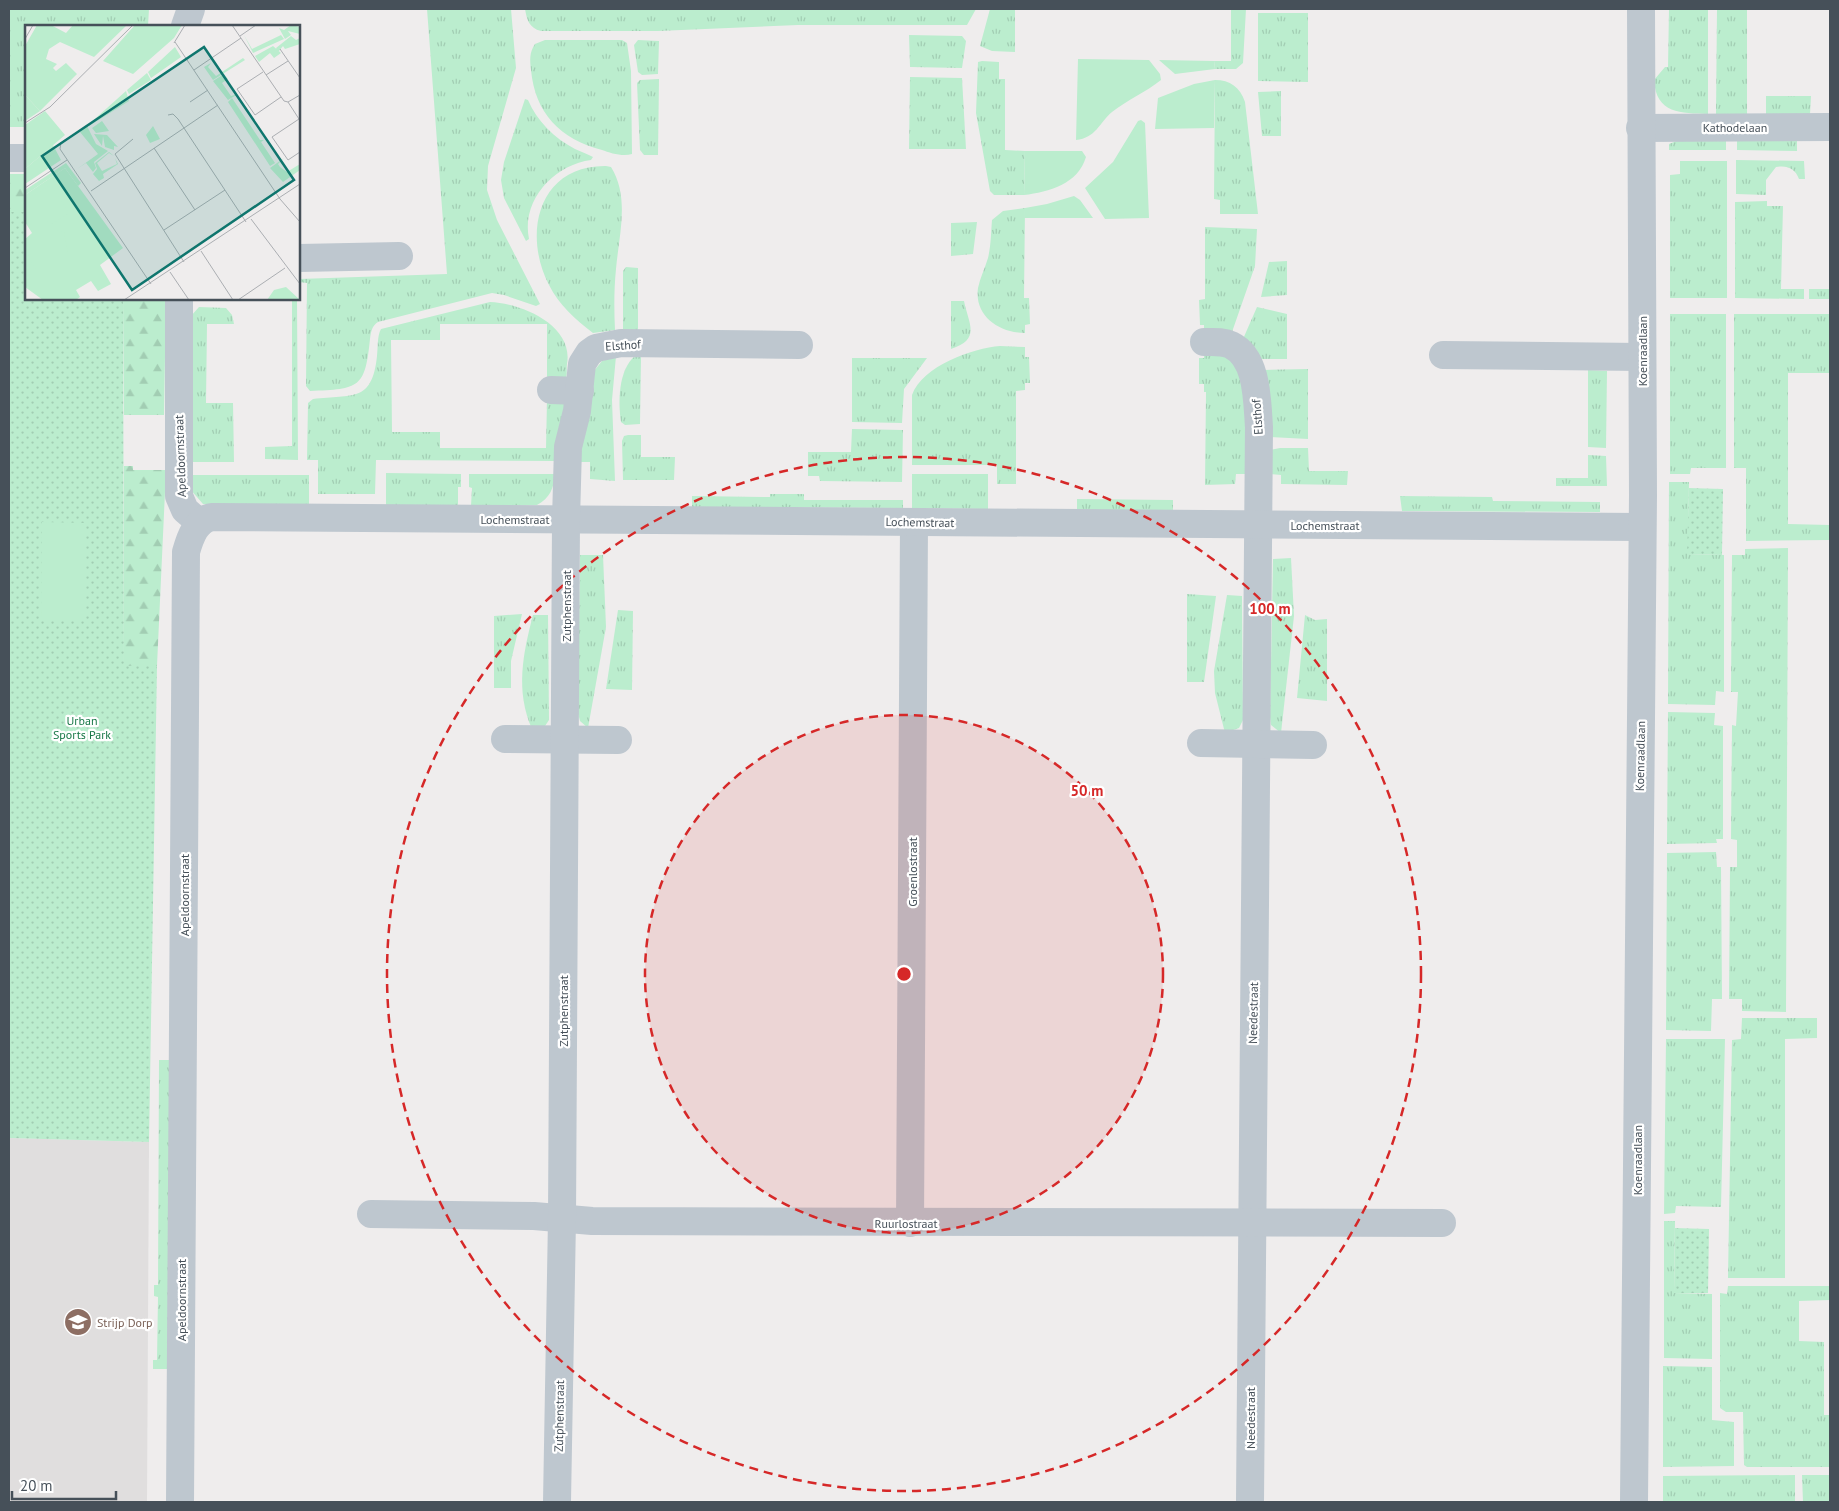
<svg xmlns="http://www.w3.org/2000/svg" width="1839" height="1511" font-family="'PT Sans',sans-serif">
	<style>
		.education { fill: #e0dede }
		.grass { fill: url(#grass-tufts) }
		.forest { fill: url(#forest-firs) }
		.park { fill: url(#park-dots) }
		.garden { fill: #bbedce }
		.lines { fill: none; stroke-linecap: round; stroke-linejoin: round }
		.minor { stroke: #bec7cf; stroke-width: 28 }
		.ring { fill: none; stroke: #d62828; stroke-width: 2.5; stroke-dasharray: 9 6 }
		.labels { text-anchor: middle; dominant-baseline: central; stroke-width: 4.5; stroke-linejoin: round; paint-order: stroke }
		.street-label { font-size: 12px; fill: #465059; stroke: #fff }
		.park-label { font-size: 12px; fill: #197848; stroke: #fff }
		.education-label { font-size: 12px; fill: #785e54; stroke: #fff; text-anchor: start }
		.inset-road { fill: none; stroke: #abaeb2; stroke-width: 1 }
		.view { fill: #0f766e; fill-opacity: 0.15; stroke: #0f766e; stroke-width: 2.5 }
		.inset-edge { fill: none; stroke: #465059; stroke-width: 2.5 }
		.centre { fill: #d62828; stroke: #fff; stroke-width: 2.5 }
		.ring-label { font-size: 15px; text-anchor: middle; font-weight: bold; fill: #d62828; stroke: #fff; stroke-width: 4.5; stroke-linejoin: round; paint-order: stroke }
	</style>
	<defs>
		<pattern id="grass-tufts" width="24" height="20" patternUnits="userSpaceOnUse" patternTransform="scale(1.25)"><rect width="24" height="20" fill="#bbedce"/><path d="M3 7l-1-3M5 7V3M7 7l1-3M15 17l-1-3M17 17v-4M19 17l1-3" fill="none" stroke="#a2cdb3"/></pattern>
		<pattern id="forest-firs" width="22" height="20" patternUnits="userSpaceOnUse" patternTransform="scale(1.25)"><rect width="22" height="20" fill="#bbedce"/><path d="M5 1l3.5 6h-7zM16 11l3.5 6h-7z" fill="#a2cdb3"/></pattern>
		<pattern id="park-dots" width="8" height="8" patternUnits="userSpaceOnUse" patternTransform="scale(1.25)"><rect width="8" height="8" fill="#bbedce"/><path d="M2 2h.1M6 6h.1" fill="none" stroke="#a2cdb3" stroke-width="1.8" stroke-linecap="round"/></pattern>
	</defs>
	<rect width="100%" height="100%" fill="#efeded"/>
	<path class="education" d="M9 1138 149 1142 147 1502H9Z"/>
	<g class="grass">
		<path d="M9 9H149L148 26H26V127H9Z"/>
		<path d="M427 9H511L516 68 488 166 487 190 497 220 540 304 536 306 504 295 492 293 378 322C372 326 371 331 370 339 365 388 360 389 310 391L306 386 307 283 299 282V279L447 274Z"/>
		<path d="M525 9H976L967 25H798L658 31H541C529 28 527 20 525 9Z"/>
		<path d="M990 9H1015V52L992 51 980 46Z"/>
		<path d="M1231 9H1246L1243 63 1236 69H1215L1214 61H1231Z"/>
		<path d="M1669 9H1708V114C1681 113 1656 114 1654 80L1665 67H1668Z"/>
		<path d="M1717 9H1747V114H1716Z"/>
		<path d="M1258 13H1308V82L1258 81Z"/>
		<path d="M909 35 962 36 966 41 962 68 910 67Z"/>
		<path d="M545 40H622L627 43 631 71 632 154C623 157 610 153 602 150 560 139 535 113 531 70 530 60 529 53 535 44Z"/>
		<path d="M638 40 659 41 658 74 642 75 638 72 634 45Z"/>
		<path d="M982 61 999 62V79H1005V150L1025 151 1024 195H994L990 191 976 113 978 62Z"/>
		<path d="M910 77 962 78 966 149H909Z"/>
		<path d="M659 79 658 155H644L640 150 637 83 640 80Z"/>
		<path d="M1215 80C1230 80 1240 87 1245 102L1258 214H1220V200L1214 199Z"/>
		<path d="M1281 91V136H1262L1258 92Z"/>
		<path d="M1766 96H1811L1810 114H1766Z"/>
		<path d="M525 99 528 100C537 121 554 138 575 149 581 152 588 154 593 157L591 160C554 165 521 200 529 239L526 241 504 198 501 180 504 162Z"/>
		<path d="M1679 140H1726V150H1669V144Z"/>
		<path d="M1737 140H1797V151L1737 150Z"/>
		<path d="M1736 160 1804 161 1805 179H1799C1795 168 1787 165 1776 167L1766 180V195L1736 194Z"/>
		<path d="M1680 161H1727V298H1670V175L1680 174Z"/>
		<path d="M606 166 611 167C630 197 619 235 616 269 614 289 614 310 615 330L593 333C575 319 559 305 549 285 522 233 539 165 606 166Z"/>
		<path d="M1767 201V206H1783L1781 289H1804V299L1735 298V202Z"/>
		<path d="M1025 208 1024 298H1029L1030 324 1025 325V333C999 333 974 316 978 288 980 278 985 268 988 258 991 246 991 232 992 220L1003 211Z"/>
		<path d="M977 222 973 254 951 256V223Z"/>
		<path d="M1205 227 1257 229 1255 266 1232 332 1204 329V325H1200L1199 300 1205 299Z"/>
		<path d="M1287 261V295L1261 297 1269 262Z"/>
		<path d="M626 267 638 268V330H623V271Z"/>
		<rect x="1809" y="289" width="21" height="10"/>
		<path d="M292 299H297L298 460 265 459V447L292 446Z"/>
		<path d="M951 301H964C969 325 981 339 951 349Z"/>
		<path d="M490 302C521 303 574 325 567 364 566 370 568 375 565 379H547V324H440V340H391L392 432H440V448H546L547 401 565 402 555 461 376 460 375 494H318V460H307L308 403 313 399C353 394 372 403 377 356 378 348 377 336 381 329Z"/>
		<path d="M199 307 226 308 232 315 234 324H207L206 403H233L234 462H191V316Z"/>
		<path d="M1257 307 1287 314V359H1260L1243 339Z"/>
		<path d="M1670 314H1726V468H1691L1690 474H1670Z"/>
		<path d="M1734 314H1830V373H1788V524L1830 525V540L1746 541V468H1734Z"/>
		<path d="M1000 346 1025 347V357H1029L1030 383H1025V390L1016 391V484H997V465H912V395C922 366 973 348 1000 346Z"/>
		<path d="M1204 353C1213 353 1224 353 1231 359 1249 375 1246 450 1247 474H1236L1235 484 1205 485 1206 392H1204V384H1199V358H1204Z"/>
		<path d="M616 356 612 400 615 481 590 479V462H578L594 371 602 361Z"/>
		<path d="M635 356 641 357 640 424 625 425 621 422C618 403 618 370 635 356Z"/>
		<path d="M852 358H927L904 389 902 423 852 422Z"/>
		<path d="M1308 369V439L1269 437 1263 370Z"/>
		<path d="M1588 370 1607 371 1606 448 1588 447Z"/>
		<path d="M852 429 903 430 902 482 820 481 819 476H808V452H851Z"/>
		<path d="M628 435H641V457H675L674 480H623L622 441 624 436Z"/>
		<path d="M1280 448H1308L1309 471H1348L1347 485 1281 484V475L1270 474V450Z"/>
		<path d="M1588 455 1606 456 1607 486H1556V478H1588Z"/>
		<path d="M386 473 461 474V487H458V506L386 505Z"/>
		<path d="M469 474H555C554 488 550 498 537 505L471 506 472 488 469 487Z"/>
		<path d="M912 474H988V509L912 508Z"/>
		<path d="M191 475H309V504H203L190 489Z"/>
		<path d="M1669 482H1689L1688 554 1724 555V692L1716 691 1715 705 1668 704Z"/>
		<path d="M770 494H804V500H903V508L692 507V496L770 497Z"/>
		<path d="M1400 496 1492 497 1493 501 1600 502V512L1402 511Z"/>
		<path d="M1077 499 1173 500V510H1077Z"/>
		<path d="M1788 548 1786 1012 1742 1011V999H1729L1730 867H1737V840L1731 839 1732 725 1736 726 1738 692H1731L1732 555H1745V549Z"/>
		<path d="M580 555H603L606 627 588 728 580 721 578 713Z"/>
		<path d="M1291 558 1294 616 1281 733 1271 725 1270 717 1273 559Z"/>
		<path d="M1187 594 1216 596 1204 682H1187Z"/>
		<path d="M1227 595 1242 596 1243 720 1239 728 1225 733 1215 693 1214 671Z"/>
		<path d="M618 610 633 611 632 690 606 689Z"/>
		<path d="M522 614 511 661V688H494V616Z"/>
		<path d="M533 615H548L549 720 545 726 532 729C515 691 523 653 533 615Z"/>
		<path d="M1305 615 1315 620 1327 619V701L1297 698Z"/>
		<path d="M1668 712 1715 713 1714 725 1723 726V839H1716L1717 843 1667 844Z"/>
		<path d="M1716 852 1717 867H1721L1722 999H1712L1711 1031 1666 1030 1667 853Z"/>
		<path d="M1742 1018H1817V1038L1785 1039V1278H1728L1732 1040 1741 1039Z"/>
		<path d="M1666 1039H1725L1721 1207 1676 1206 1675 1213 1664 1214Z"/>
		<path d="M159 1060H170L168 1369H153V1360H157L158 1297 154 1296V1285H158Z"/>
		<path d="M1664 1221H1675L1674 1293 1712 1294V1359L1664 1358Z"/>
		<path d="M1728 1286H1830V1300L1799 1301V1341L1824 1342V1415H1830V1467H1747L1744 1465 1743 1412H1726L1720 1408V1293L1727 1294Z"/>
		<path d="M1663 1366 1712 1367V1420L1734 1422V1466L1663 1467Z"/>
		<path d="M1795 1475V1502H1663V1476Z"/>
		<path d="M1802 1475H1830V1502H1803Z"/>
	</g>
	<g class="forest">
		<rect x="9" y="174" width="17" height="38"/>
		<path d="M123 299H166L164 415H124Z"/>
		<path d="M124 466H133V470H166L157 666H124Z"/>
	</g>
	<g class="park">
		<path d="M9 212H26V299H123L124 666H157L149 1142 9 1138Z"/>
		<path d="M1689 488 1723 489 1722 555 1687 554Z"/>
		<path d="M1675 1228 1709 1229 1708 1293H1674Z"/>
	</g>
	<g class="garden">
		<path d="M1078 59 1149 60 1160 74 1161 80C1146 92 1127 100 1112 112 1099 123 1096 138 1076 140Z"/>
		<path d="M1159 60 1214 61 1215 69 1175 74Z"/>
		<path d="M1215 80 1214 128 1155 129 1158 98 1194 84Z"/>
		<path d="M1141 120 1145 123 1149 218 1105 219 1085 188 1113 162 1138 121Z"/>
		<path d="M1025 151H1082L1086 157C1078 184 1049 192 1024 195Z"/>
		<path d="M1074 196 1080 200 1093 218H1024L1025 208 1047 204Z"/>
		<path d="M42 522 86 523V619H41Z"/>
	</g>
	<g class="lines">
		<g class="minor">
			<path d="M185 26 191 9"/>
			<path d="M1640 128 1830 127"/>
			<path d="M9 158H26"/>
			<path d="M299 258 399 256"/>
			<path d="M179 299V496L185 510 200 523"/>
			<path d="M1204 342C1213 342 1223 341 1231 345 1258 358 1257 401 1259 427L1250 1502"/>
			<path d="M1443 355 1642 357"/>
			<path d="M551 390 580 391"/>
			<path d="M505 739 618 740"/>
			<path d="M1201 743 1313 745"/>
			<path d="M371 1214 534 1216 592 1221 1442 1223"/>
			<path d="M910 1223 914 522"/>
			<path d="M180 1502 186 552C190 538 196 519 213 517L1642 527"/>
			<path d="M557 1502 562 1219 566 520 568 447 577 411 582 364 589 353 596 348 621 343 799 345"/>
			<path d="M1634 1502 1643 495 1641 9"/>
		</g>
	</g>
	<circle cx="904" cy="974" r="259" fill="#d62828" fill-opacity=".12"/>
	<g class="ring">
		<circle cx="904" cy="974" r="259"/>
		<circle cx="904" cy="974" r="517"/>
	</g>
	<defs>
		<g id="school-disc" transform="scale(1.4375)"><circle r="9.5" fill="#8d6e63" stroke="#fff"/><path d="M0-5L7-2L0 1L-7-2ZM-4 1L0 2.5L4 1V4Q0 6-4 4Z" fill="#fff"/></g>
	</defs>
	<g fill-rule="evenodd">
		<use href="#school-disc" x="78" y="1322"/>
	</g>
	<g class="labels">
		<g class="street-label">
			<text x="1735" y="127">Kathodelaan</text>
			<text transform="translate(623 345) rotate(-4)">Elsthof</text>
			<text transform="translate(1642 351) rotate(-90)">Koenraadlaan</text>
			<text transform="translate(1257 417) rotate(-94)">Elsthof</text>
			<text transform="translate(180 456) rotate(-92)">Apeldoornstraat</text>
			<text x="515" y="519">Lochemstraat</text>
			<text transform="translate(920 522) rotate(1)">Lochemstraat</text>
			<text x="1325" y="525">Lochemstraat</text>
			<text transform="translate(566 606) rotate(-90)">Zutphenstraat</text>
			<text transform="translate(1640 756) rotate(-89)">Koenraadlaan</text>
			<text transform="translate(912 872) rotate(-90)">Groenlostraat</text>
			<text transform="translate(184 895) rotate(-90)">Apeldoornstraat</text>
			<text transform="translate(563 1011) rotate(-90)">Zutphenstraat</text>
			<text transform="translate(1253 1013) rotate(-89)">Needestraat</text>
			<text transform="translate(1637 1160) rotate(-90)">Koenraadlaan</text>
			<text x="906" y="1223">Ruurlostraat</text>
			<text transform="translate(181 1300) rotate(-90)">Apeldoornstraat</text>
			<text transform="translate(559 1416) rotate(-89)">Zutphenstraat</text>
			<text transform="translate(1250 1418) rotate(-90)">Needestraat</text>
		</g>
		<g class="park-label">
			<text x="82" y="720">Urban<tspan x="82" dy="14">Sports Park</tspan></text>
		</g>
		<g class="education-label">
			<text x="97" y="1322">Strijp Dorp</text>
		</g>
	</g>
	<g transform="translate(25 25)">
		<rect width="275" height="275" fill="#efeded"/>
		<path d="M12 0H26L41 8 48 0H102L69 32 35 17 24 24 21 34 32 39 28 43 31 46 41 38 52 49 15 86 0 70V21ZM266 0 275 2V9L263 6 266 10 260 14 254 3 259 5ZM219 10 227 24 256 10 259 14 228 28ZM266 11 271 15 275 13V19L260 24 258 21 253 27 251 23ZM248 21 256 28 249 33 245 28 234 37 230 31ZM218 33 220 35 188 55 179 42 186 38 183 42 191 51ZM199 49 203 54 197 58 206 71 213 69 203 75 188 56ZM101 66 104 76 64 101 63 100ZM207 73 235 115H239L236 117 250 138 245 141 203 77ZM77 96 84 106 71 108 67 103ZM62 101 71 119 83 126 69 137 71 143 68 147 61 138 52 144 73 129 55 107ZM128 101 135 114 125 118 121 110ZM69 109 82 110 93 122 89 121V125L80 122 78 111 77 121ZM28 120 36 135 0 159V144ZM84 127 89 131 84 128 72 138 77 146 92 139 90 133 93 139 78 149 79 153 74 156 68 149 72 144 70 138ZM259 133 253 139 255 142 262 147 275 139V145L258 157 245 143Z" fill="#bbedce"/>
		<path d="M110 0H157L149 13 108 49 78 36ZM150 22 156 32 126 53 123 47ZM122 48 126 55 104 69 102 65ZM0 70 15 86 0 96ZM20 86 40 110 0 144V100ZM41 138 56 158 53 161 40 143 0 170V165Z" fill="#bbedce"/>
		<path d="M40 143 98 223 75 240 86 259 73 266 66 256 51 265 55 272 51 275H18L0 262V214L7 208 0 197V170ZM261 262 275 275H242L249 265Z" fill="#bbedce"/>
		<path d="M26 160 44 188 25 200 6 172ZM31 205 39 207 43 227 28 237 21 246H12L3 232 4 223Z" fill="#bbedce"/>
		<path class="inset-road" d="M207 0 259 76 263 77 275 70M215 11 231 0M0 14 8 0M150 17 255 174 275 197M149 18 160 0M255 24 275 53M169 45 216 13M238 47 212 64 230 90 256 72M241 50 263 36M165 77 183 65M263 77 274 94M143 90 148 89 153 94 221 197M274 94 247 112 263 135 275 127M0 98 25 82 108 0M108 114 90 129 159 237M36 117 35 124 126 259M129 123 170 185M0 163 42 135M66 166 193 80M226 194 275 259M139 205 200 165M176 226 208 275M145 247 164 275M99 275 275 159M213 275 260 243"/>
		<path class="view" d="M179 22 269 155 107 265 17 131Z"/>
		<rect width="275" height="275" class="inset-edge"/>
	</g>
	<circle cx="904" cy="974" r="8" class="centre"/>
	<g class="ring-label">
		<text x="1270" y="614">100 m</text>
		<text x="1087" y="796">50 m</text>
	</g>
	<rect width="1839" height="1511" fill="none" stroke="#465059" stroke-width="20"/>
	<path d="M12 1491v8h104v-8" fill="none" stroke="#465059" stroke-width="2.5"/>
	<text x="20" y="1491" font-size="15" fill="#465059" stroke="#ffffff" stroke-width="4" paint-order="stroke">20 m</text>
</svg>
